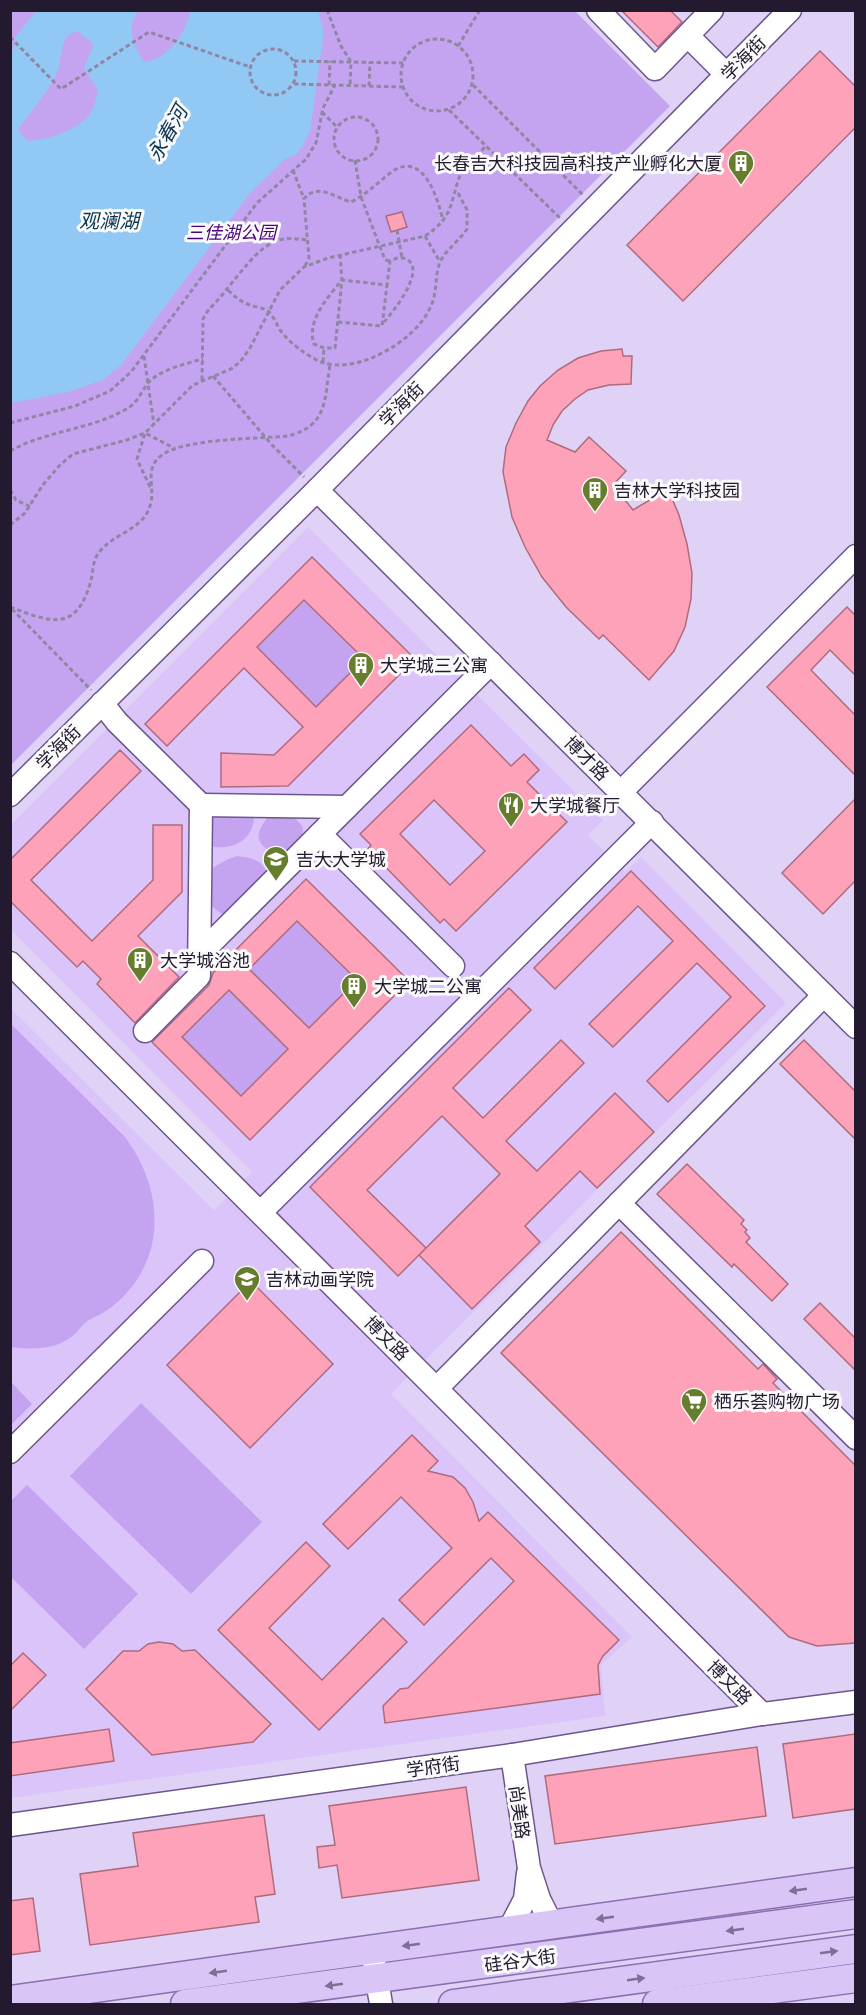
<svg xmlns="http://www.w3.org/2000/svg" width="866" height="2015" font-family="'PT Serif','Noto Sans SC',serif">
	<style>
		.built { fill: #dac4fa }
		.green { fill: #c4a4f0 }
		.water { fill: #91c8f4; fill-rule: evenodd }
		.building { fill: #fea2ba; stroke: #ae6b7d; stroke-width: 1.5; fill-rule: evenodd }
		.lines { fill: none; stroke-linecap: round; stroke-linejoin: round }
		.minor-casing { stroke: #6d568c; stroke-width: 25 }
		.major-casing { stroke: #8a70ae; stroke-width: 31 }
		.path { stroke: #9185a4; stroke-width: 3; stroke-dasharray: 4.5 3; stroke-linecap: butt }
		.minor { stroke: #fff; stroke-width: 22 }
		.major { stroke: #dac5f7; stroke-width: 28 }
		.oneway { fill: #7e7094 }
		.labels { text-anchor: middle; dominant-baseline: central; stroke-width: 6; stroke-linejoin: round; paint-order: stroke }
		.street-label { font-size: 18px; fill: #231a30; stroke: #fafafa }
		.poi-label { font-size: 18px; fill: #231a30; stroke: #fafafa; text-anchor: start }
		.park-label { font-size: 18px; font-style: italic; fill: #49047b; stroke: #fafafa }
		.water-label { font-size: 20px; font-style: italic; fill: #0c3753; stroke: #fafafa }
	</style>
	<rect width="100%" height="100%" fill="#e0d2f7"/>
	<path class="built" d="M308 527 603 820 588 835 625 872 641 857 786 1003 391 1394 632 1637 601 1665 605 1716 11 1798 10 1008 214 1210 252 1172 11 930V825Z"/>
	<g class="green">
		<path d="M11 11H575L670 106 11 765Z"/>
		<path d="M304 600 364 659 316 707 257 647Z"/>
		<path d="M271 814 294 817 303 827 302 840 283 859C258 846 249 838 271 814Z"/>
		<path d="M216 815 254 816C254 841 231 851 209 846L212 816Z"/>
		<path d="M237 856C251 858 262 859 267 873L223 915 210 905 209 870 226 860Z"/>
		<path d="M297 921 357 980 309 1028 249 969Z"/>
		<path d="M229 990 288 1049 241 1096 182 1037Z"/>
		<path d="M11 1024 125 1137C159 1182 168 1245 129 1290 121 1300 111 1308 101 1314 96 1317 89 1319 85 1323 81 1326 79 1330 76 1333 58 1350 34 1350 11 1347Z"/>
		<path d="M11 1382 32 1404 11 1425H10Z"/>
		<path d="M141 1403 262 1522 191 1594 70 1476Z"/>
		<path d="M27 1485 138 1594 84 1649 11 1577V1501Z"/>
	</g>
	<path class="water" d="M37 10 138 11C125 28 134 46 144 62 169 59 186 33 190 11H318L323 29V38L310 131 302 147 295 155 285 159 250 193 121 365 103 380 68 392 11 403V56L16 36ZM77 31 91 42 93 47 84 68 98 90C96 96 95 106 91 112 81 130 46 140 28 141L22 136 18 129C31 112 46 94 56 75 64 59 56 38 77 31Z"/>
	<g class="building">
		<path d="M621 10H670L682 22 658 47Z"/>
		<path d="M820 51 855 86V128L683 301 627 245Z"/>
		<path d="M402 212 407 227 391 232 386 216Z"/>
		<path d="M622 349 623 356H632L631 384 609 385 588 390 575 399 562 411 553 425 547 440 575 452 589 437 626 471 613 485 633 510 668 489 679 515 687 544 692 573 691 599 685 627 674 651 649 680 603 635 599 639 566 607 542 577 525 547 512 517 503 472 506 447 516 423 528 401 540 386 558 370 578 358 601 351Z"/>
		<path d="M312 557 415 659 288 786 221 787V753L274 755 303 727 244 668 167 746 145 724ZM304 600 364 659 316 707 257 647Z"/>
		<path d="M847 607 855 615V675L830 650 811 670 855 715V775L767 687Z"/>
		<path d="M471 725 511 766 524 754 539 770 527 782 567 822 456 931 444 919 440 923 368 849 371 845 360 834ZM434 800 485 851 450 885 400 834Z"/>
		<path d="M120 750 141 771 31 880 92 941 153 880V825H182V892L138 936 179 977 135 1023 97 984 101 979 83 961 77 967 10 901V860Z"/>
		<path d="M855 799V881L823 914 782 873Z"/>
		<path d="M631 871 765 1006 668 1102 647 1081 731 997 697 963 613 1047 589 1024 673 941 638 906 555 989 534 968Z"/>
		<path d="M306 879 409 981 250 1140 152 1042 209 985 213 973ZM297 921 357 980 309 1028 249 969ZM229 990 288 1049 241 1096 182 1037Z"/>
		<path d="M509 988 531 1010 453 1088 483 1118 561 1040 584 1063 506 1141 537 1171 615 1093 654 1132 597 1188 580 1171 525 1226 540 1242 472 1309 419 1255 500 1174 442 1116 367 1190 426 1248 398 1276 310 1187Z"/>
		<path d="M804 1040 855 1091V1139L780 1064Z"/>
		<path d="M687 1164 744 1220 741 1224 747 1230 745 1232 750 1238 746 1242 788 1284 772 1301 734 1264 732 1267 657 1194Z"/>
		<path d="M621 1232 758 1369 763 1364 777 1379 773 1383 855 1465V1643L817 1646 789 1637 501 1353Z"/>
		<path d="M251 1281 333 1364 250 1448 167 1365Z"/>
		<path d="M820 1303 855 1338V1370L804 1319Z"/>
		<path d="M412 1435 438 1461 428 1471 453 1477 465 1488 473 1502 479 1521 488 1512 619 1640 603 1656 598 1665 600 1694 385 1723 383 1706 400 1689 408 1688 514 1581 491 1558 424 1625 399 1600 452 1548 401 1497 348 1549 323 1524Z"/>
		<path d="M306 1542 330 1566 269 1628 322 1680 383 1618 407 1642 319 1730 218 1630Z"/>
		<path d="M159 1642 173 1644 182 1651 195 1650 271 1724 253 1742 152 1755 86 1689 123 1651H139L148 1644Z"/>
		<path d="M23 1653 46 1675 10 1711V1666Z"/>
		<path d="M109 1729 114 1761 10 1776V1743Z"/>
		<path d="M855 1734V1809L793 1818 783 1744Z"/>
		<path d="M757 1747 766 1816 555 1844 545 1776Z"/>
		<path d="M466 1787 479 1880 342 1898 337 1865 319 1868 317 1847 335 1845 329 1806Z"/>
		<path d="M264 1815 275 1894 255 1897 259 1922 90 1945 80 1874 138 1866 133 1833Z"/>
		<path d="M33 1898 40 1951 10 1955V1901Z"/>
	</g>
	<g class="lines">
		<g class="minor-casing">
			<g id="minor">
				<path d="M598 10 655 69 712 10"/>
				<path d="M688 36 726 74"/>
				<path d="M317 490 856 1027"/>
				<path d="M102 703 117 722 201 805 199 976 145 1031"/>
				<path d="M621 792 856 556"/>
				<path d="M10 795 317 490 790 10"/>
				<path d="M201 805 347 807"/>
				<path d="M320 834 453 966"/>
				<path d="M200 954 491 663"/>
				<path d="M10 963 762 1714"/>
				<path d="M619 1203 856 1438"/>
				<path d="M261 1212 652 822"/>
				<path d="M437 1388 824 995"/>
				<path d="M10 1452 202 1261"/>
				<path d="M512 1755 529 1868 539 1899 552 1925"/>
				<path d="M10 1825 512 1755 762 1714 856 1702"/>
				<path d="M508 1932 525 1899 528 1873"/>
				<path d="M374 1962 381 2004"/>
			</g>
		</g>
		<g class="major-casing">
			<g id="major">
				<path d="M10 2000 856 1882"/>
				<path d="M185 2004 856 1914"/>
				<path d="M453 2004 856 1949"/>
				<path d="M657 2004 856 1978"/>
			</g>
		</g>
		<g class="path">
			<path d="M327 10 341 46 351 62 350 86"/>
			<path d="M10 37 61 89 149 32 250 67"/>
			<circle cx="437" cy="75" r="36"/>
			<path d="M458 46 480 10"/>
			<circle cx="273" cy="72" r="23"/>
			<path d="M294 61 403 63"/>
			<path d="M294 84 403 87"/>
			<path d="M329 85 330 61"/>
			<path d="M473 85 584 196"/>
			<path d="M369 86 370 62"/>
			<path d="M449 110 560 218"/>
			<path d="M322 112 337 127"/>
			<circle cx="356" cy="139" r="22"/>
			<path d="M355 160 361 197 385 260 390 261"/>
			<path d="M293 170 304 199"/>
			<path d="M397 230 402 258"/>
			<path d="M425 236 440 262"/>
			<path d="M305 266 309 258 304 199C317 182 336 198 351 202 367 194 378 182 393 171 424 151 438 199 443 221"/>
			<path d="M228 290C235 297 241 302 250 305 255 307 264 308 268 311 273 315 277 325 280 330 289 342 302 352 315 359 350 380 415 342 430 308 438 293 434 274 441 260 448 248 460 240 467 229V210L457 191"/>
			<path d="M338 322 382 326 387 285 342 280 335 348H324L314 344C306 321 328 297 342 280L340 255"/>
			<path d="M384 322C393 312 425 272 408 260 401 256 396 258 390 261L387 285"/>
			<path d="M144 356 154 425"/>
			<path d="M323 362 324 348"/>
			<path d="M213 376 272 445 304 477"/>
			<path d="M202 380 203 319 209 309C229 291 252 250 276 241 286 237 297 239 309 240"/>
			<path d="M10 423 75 406 110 391 131 372 257 203 306 159 316 143 323 108 335 85"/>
			<path d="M10 451C47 430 92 430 128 408 137 403 142 391 148 383 161 369 185 364 203 359"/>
			<path d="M150 487 137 459 145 433 174 448"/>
			<path d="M10 490 16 500 31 507"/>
			<path d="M10 525 25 513 42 486 60 465 73 454 127 440 145 433 193 385 231 369 240 362 250 348 280 290 304 267 328 258 425 236C455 216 449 203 461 173 465 164 479 154 486 146"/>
			<path d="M10 607C48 621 75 634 90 584 94 572 91 561 101 550 116 533 143 529 150 506 156 488 143 468 162 455 186 438 258 439 288 436 329 425 324 399 330 365"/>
			<path d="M12 609 91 690"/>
		</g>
		<use href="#minor" class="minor"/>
		<use href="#major" class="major"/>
	</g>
	<defs><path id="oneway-solid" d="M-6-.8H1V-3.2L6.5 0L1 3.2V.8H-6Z" transform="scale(1.5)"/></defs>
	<g class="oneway">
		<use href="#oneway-solid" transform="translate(798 1890) rotate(172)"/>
		<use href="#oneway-solid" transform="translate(605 1918) rotate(172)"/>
		<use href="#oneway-solid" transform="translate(735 1930) rotate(172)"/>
		<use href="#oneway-solid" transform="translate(411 1945) rotate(172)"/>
		<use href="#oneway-solid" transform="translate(829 1952) rotate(-8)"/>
		<use href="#oneway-solid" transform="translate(218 1972) rotate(172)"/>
		<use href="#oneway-solid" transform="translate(636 1979) rotate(-8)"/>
		<use href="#oneway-solid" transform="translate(334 1985) rotate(172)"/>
	</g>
	<defs>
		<g id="building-pin" transform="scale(1.35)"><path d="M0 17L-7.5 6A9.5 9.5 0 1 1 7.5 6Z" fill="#677d2e" stroke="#fafafa"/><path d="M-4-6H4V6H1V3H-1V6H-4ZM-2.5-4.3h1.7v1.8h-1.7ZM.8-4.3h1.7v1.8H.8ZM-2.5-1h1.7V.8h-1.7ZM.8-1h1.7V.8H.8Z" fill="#fff"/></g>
		<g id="restaurant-pin" transform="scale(1.35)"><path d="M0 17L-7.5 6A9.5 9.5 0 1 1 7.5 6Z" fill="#677d2e" stroke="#fafafa"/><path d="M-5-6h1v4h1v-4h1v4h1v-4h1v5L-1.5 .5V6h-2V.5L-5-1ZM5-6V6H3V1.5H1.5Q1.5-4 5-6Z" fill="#fff"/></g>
		<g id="university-pin" transform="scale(1.35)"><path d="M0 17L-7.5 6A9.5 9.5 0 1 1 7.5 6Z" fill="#677d2e" stroke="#fafafa"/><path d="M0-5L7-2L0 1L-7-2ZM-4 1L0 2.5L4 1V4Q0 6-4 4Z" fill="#fff"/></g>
		<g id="supermarket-pin" transform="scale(1.35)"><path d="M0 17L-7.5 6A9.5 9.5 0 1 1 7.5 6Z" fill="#677d2e" stroke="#fafafa"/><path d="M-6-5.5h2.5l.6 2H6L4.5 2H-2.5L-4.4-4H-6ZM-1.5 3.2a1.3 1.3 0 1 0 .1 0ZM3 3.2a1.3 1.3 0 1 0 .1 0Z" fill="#fff"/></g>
	</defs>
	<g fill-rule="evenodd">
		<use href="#building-pin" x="741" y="163"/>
		<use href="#building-pin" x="595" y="490"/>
		<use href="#building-pin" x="361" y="665"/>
		<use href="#restaurant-pin" x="511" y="805"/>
		<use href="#university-pin" x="276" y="859"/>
		<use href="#building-pin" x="140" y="960"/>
		<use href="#building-pin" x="354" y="986"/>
		<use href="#university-pin" x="247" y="1279"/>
		<use href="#supermarket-pin" x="694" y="1401"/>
	</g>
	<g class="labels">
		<g class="street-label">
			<text transform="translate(743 58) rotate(-45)">学海街</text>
			<text transform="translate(401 404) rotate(-45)">学海街</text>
			<text transform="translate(58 747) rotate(-45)">学海街</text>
			<text transform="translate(587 758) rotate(45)">博才路</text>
			<text transform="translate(387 1338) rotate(45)">博文路</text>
			<text transform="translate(730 1682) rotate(45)">博文路</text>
			<text transform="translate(433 1766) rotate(-8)">学府街</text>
			<text transform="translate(520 1812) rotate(82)">尚美路</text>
			<text transform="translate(520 1960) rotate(-8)">硅谷大街</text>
		</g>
		<g class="poi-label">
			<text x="722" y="163" text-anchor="end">长春吉大科技园高科技产业孵化大厦</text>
			<text x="614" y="490">吉林大学科技园</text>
			<text x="380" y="665">大学城三公寓</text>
			<text x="530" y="805">大学城餐厅</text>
			<text x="296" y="859">吉大大学城</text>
			<text x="160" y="960">大学城浴池</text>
			<text x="374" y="986">大学城二公寓</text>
			<text x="266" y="1279">吉林动画学院</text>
			<text x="714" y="1401">栖乐荟购物广场</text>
		</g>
		<g class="park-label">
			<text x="231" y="232">三佳湖公园</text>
		</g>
		<g class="water-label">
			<text transform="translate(167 133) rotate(-61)">永春河</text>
			<text x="109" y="220">观澜湖</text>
		</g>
	</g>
	<rect width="866" height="2015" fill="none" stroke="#231a30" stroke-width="24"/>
</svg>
